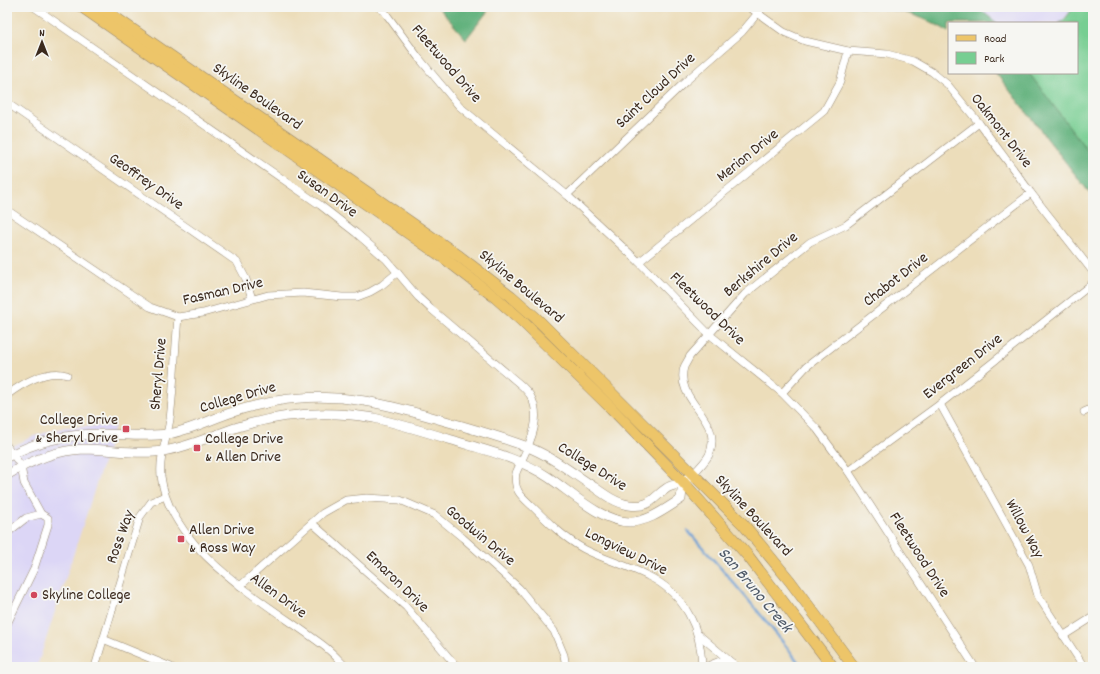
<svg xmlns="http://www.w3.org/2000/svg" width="1100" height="674" font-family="Dekko,sans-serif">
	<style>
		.built { fill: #dcd6f6 }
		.green { fill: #77ce92; stroke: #597c58 }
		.forest { fill: #61b17c; stroke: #4e6e4d }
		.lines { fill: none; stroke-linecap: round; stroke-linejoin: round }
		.stream { stroke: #689ed5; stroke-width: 2.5 }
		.minor-casing { stroke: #94846c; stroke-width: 8 }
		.tertiary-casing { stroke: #94846c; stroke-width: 10 }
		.primary-casing { stroke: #94846c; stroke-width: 12 }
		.minor { stroke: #fff; stroke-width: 7 }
		.tertiary { stroke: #fff; stroke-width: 9 }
		.primary { stroke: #edc569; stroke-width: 11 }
		.poi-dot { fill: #d1495b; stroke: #f6f6f2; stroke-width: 1.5 }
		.labels { text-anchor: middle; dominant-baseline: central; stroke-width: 3.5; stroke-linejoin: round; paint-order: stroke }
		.street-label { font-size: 16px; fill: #3b2a1e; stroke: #f6f6f2 }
		.poi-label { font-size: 16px; fill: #3b2a1e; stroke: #f6f6f2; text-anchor: start }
		.water-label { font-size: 17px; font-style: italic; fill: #4d5867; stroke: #f6f6f2 }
	</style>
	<rect width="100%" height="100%" fill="#f6f6f2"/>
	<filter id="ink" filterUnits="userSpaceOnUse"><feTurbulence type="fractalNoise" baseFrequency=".025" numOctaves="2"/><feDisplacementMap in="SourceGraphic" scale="8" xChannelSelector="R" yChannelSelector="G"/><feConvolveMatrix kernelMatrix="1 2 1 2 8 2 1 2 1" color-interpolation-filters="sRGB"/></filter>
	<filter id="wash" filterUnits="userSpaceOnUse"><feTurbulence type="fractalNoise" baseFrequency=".012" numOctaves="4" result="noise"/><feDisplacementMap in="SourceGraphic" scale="16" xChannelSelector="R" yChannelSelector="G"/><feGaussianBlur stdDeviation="0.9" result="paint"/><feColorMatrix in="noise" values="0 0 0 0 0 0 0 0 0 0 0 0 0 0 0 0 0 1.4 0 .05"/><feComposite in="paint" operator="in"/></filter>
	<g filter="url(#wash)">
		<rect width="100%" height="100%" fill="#ecddba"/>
		<g class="built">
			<path d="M977 7H1074L1064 19 1059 23H997Z"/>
			<path d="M101 426H115L37 667H7V449L34 436 65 427Z"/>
		</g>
		<path class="green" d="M1074 7H1093V197L996 73H1077V23H1059L1065 19Z"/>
		<g class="forest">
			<path d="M438 7H491L466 39Z"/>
			<path d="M859 7H977L997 23H949V32C933 22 915 14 897 11 885 8 872 8 859 7Z"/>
			<path d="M996 73H1029L1093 158 1092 196Z"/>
		</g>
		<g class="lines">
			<path class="stream" d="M688 531C727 575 766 619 802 667"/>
		</g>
	</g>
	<g filter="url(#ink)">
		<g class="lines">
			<g class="minor-casing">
				<g id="minor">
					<path d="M34 7 320 205 356 233 386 259 418 297 431 309 522 386C525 389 528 392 530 395 545 420 526 450 516 473 513 490 521 496 532 506 548 522 564 538 584 549 605 560 627 565 648 576 685 594 701 628 702 667"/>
					<path d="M378 7 384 11 418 57 459 106 567 195 639 262 709 334 782 393 817 429 848 471 975 667"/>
					<path d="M749 7 784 32 805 41 848 51 887 54 913 61 932 72 947 84 979 123 1031 193 1093 272"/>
					<path d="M7 103 237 262 246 279 252 299"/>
					<path d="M567 195 686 81 742 32 763 7"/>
					<path d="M7 210 150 307 178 317 203 313 268 295 303 293 342 297H357L370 292 382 285 398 272"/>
					<path d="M639 262 824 111 840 82 848 51"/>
					<path d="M178 317C175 351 174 386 170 419 167 439 159 456 161 476 170 552 269 604 324 646 332 652 339 660 346 667"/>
					<path d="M782 393 806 367 1031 193"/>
					<path d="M7 395C23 383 47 369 67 375"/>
					<path d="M940 404 1029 565 1038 596 1084 667"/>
					<path d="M1084 412 1093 408"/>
					<path d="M7 446 21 466 24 483 41 514 48 518V525L34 569 7 624"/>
					<path d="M848 471 940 404 1093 283"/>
					<path d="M693 474C698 469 705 462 709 455 725 419 674 402 684 367 686 363 688 360 690 356L745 294 810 242 846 225 979 123"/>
					<path d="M312 523 406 607 457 667"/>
					<path d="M7 533 26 518 41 514"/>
					<path d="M240 586 323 513 346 500 367 498 400 500 435 515 463 538 519 588 554 631 564 655 566 667"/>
					<path d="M699 635 737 667"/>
					<path d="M1063 636 1093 617"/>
					<path d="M103 639 171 667"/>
					<path d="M95 667 140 517 151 502 165 496"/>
					<path d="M705 667 720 661 732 663"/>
				</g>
			</g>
			<g class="tertiary-casing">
				<g id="tertiary">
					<path d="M7 457C36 441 69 434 102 434 124 434 145 437 168 434 191 430 211 419 233 412 247 407 262 404 276 401 341 390 390 405 452 423 476 430 501 437 525 446 550 455 572 473 594 487 605 495 616 503 629 505 651 508 653 497 667 488 671 485 677 485 681 483 685 481 689 477 693 474"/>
					<path d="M7 475C30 461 57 450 84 449 110 449 137 455 163 451 190 447 213 435 238 427 283 413 327 410 374 418 400 424 426 432 452 440 485 450 519 458 548 477 571 492 600 521 629 522 649 522 665 509 681 499L683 482"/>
				</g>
			</g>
			<g class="primary-casing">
				<g id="primary">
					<path d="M82 7 444 258 496 298 521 320 611 408 683 482 748 556 833 667"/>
					<path d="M100 7 459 256 511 296 536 318 743 524 790 581 854 667"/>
				</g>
			</g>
			<use href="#minor" class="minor"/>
			<use href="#tertiary" class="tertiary"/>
			<use href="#primary" class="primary"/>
		</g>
	</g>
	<g class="poi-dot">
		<rect x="122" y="425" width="8" height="8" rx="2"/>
		<rect x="193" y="444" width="8" height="8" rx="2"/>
		<rect x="177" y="535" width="8" height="8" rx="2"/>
		<circle cx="34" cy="595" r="4"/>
	</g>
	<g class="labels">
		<g class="street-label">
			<text transform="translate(446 64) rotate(49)">Fleetwood Drive</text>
			<text transform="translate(656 91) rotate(-43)">Saint Cloud Drive</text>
			<text transform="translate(257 97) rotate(35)">Skyline Boulevard</text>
			<text transform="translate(1001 131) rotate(52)">Oakmont Drive</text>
			<text transform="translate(748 156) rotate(-39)">Merion Drive</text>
			<text transform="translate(146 182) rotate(35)">Geoffrey Drive</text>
			<text transform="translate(327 194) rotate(36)">Susan Drive</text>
			<text transform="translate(761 265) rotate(-40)">Berkshire Drive</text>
			<text transform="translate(896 280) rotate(-38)">Chabot Drive</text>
			<text transform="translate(521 287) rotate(40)">Skyline Boulevard</text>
			<text transform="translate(223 292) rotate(-13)">Fasman Drive</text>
			<text transform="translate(707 309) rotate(44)">Fleetwood Drive</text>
			<text transform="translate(963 367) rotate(-38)">Evergreen Drive</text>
			<text transform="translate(159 374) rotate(-85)">Sheryl Drive</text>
			<text transform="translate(238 398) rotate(-16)">College Drive</text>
			<text transform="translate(592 467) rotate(32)">College Drive</text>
			<text transform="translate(753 516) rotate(47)">Skyline Boulevard</text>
			<text transform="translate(1024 529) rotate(62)">Willow Way</text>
			<text transform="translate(480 536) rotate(40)">Goodwin Drive</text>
			<text transform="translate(121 537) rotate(-70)">Ross Way</text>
			<text transform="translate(626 552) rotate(26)">Longview Drive</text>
			<text transform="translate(919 555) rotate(57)">Fleetwood Drive</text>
			<text transform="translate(397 582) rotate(44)">Emaron Drive</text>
			<text transform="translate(278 596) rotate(36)">Allen Drive</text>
		</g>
		<g class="poi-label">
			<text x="118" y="420" text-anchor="end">College Drive<tspan x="118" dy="18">&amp; Sheryl Drive</tspan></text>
			<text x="205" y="439">College Drive<tspan x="205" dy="18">&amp; Allen Drive</tspan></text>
			<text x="189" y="530">Allen Drive<tspan x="189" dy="18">&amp; Ross Way</tspan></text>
			<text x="42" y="595">Skyline College</text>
		</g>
		<g class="water-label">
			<text transform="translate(754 591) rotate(50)">San Bruno Creek</text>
		</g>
	</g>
	<rect width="1100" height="674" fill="none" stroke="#f6f6f2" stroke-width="24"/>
	<rect x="948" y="22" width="130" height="52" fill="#f6f6f2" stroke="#aba49d"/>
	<rect x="956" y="35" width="20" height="6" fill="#edc569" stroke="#aba49d"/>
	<text x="984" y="42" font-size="12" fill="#3b2a1e">Road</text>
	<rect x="956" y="52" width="20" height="12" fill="#77ce92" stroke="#aba49d"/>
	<text x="984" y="62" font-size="12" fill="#3b2a1e">Park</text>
	<g transform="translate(42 42)" stroke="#f6f6f2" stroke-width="3" paint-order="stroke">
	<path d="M0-3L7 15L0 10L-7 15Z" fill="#3b2a1e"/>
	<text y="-6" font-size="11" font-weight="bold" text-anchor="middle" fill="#3b2a1e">N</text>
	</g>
</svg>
